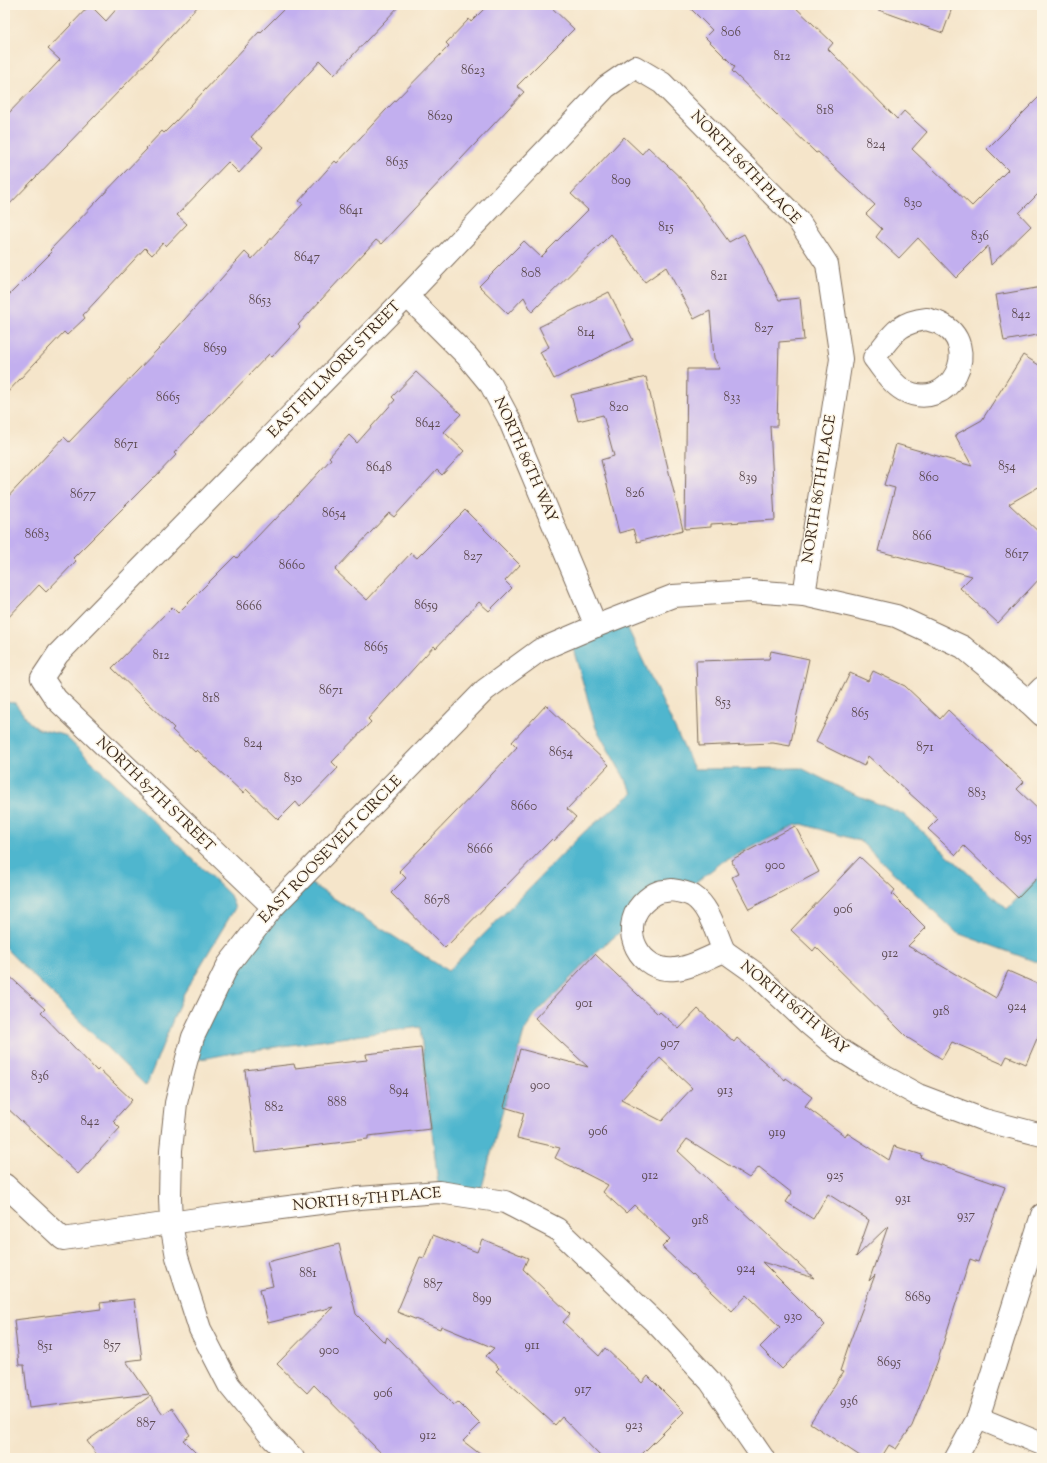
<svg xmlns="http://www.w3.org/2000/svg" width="1047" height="1463" font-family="'Sorts Mill Goudy',serif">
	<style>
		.water { fill: #50b6ce; stroke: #467076 }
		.building { fill: #c2afef; fill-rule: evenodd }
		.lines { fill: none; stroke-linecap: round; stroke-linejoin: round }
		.minor-casing { stroke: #7c6b5a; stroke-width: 24 }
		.minor { stroke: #fff; stroke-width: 22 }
		.labels { text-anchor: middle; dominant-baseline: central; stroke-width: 3; stroke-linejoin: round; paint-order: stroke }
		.number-label { font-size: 13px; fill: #5d4b52 }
		.street-label { font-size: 15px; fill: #3b2a1e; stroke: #fcf5e5 }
	</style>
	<rect width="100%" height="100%" fill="#fcf5e5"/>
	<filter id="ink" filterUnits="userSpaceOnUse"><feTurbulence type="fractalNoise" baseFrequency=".025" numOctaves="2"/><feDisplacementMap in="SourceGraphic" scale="8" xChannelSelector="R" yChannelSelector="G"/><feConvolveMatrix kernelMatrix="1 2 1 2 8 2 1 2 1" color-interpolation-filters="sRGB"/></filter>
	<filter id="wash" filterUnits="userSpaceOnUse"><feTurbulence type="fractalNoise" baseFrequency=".012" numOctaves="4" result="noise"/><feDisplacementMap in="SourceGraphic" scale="16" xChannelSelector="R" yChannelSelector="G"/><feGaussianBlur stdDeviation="0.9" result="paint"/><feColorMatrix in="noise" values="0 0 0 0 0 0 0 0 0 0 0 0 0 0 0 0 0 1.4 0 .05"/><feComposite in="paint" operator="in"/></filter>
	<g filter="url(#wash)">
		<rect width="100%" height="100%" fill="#f5e5ca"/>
		<g class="water">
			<path d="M622 616 694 769 801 768 847 791 903 814 1007 909 1042 873V964L957 933 860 841 802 824 796 825 721 863 683 892 671 890 595 953 534 1016 524 1032 479 1198 439 1192 420 1027 233 1053 186 1062 228 965 302 878 448 971 584 832 633 793 596 728 570 638Z"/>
			<path d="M5 702 15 703 29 722 38 729 64 735 230 895 235 908 183 995 146 1086 5 948Z"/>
		</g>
		<g id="blocks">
			<g class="building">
				<path d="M90 5 106 21 120 5H199L152 57 5 209V117L60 60 48 49Z"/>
				<path d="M288 5H400L334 75 320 61 251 137 263 147 239 173 228 162 177 215 187 224 166 246 163 243 152 255 145 248 83 315 85 318 67 335 64 332 5 395V299L52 252 50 250 147 149 146 148 162 131 164 133 176 121 259 32 260 33Z"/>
				<path d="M488 5H549L574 29 517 86 524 92 381 244 376 240 298 325 300 327 272 357 269 354 228 397V396L174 453 176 455 155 477H154L73 558 76 561 46 592 39 585 5 621V500L64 437 69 442 159 348 245 252 252 259 303 204 299 201 335 161 337 163 385 111 449 46 446 43 469 19 471 22Z"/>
				<path d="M687 5H793L833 43 828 49 897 119 904 111 927 132 912 149 972 206 1008 170 987 149 1042 94V190L1019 213 1031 226 991 265 988 246 956 278 918 238 899 258 876 237 882 229 866 214 875 205 818 152 816 153 732 71 735 67 705 37 712 30Z"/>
				<path d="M873 5H953L943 33 873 8Z"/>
				<path d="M624 137 642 154 648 147 687 184 729 242 744 234 779 300 800 298 804 340 779 342 777 426H770L775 520 711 524V527L685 529 687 369H720L714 358 710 311 694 319 666 267 645 282 611 234 532 312 524 297 508 314 479 286 524 241 541 257 588 210 571 194Z"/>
				<path d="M1042 287V334L1004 341 996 295Z"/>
				<path d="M609 292 633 340 554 379 540 352 549 347 539 327Z"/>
				<path d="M1023 355 1042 367V485L1009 504 1042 535V576L998 623 960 588 972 576 878 551 895 488 884 485 896 444 972 466 955 435 982 420Z"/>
				<path d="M416 372 461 414 444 432 464 451 442 475 437 470 394 517 389 513 335 570 367 600 411 553 417 558 465 510 520 565 505 581 512 588 489 611 479 602 436 648 434 646 368 719 371 722 332 762 338 768 300 807 296 802 278 820 246 789 243 793 197 750 195 752 172 730 174 728 112 668 172 607 178 613 235 556 237 558 274 519 275 520 331 459 329 457 349 435 357 443 395 400 392 397Z"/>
				<path d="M646 377 683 530 637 542 633 529 619 533 601 460 614 456 603 415 578 421 571 395Z"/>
				<path d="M771 651 809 659 790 746 773 743 699 746 696 661 769 659Z"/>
				<path d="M873 671 905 686 940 719 948 710 1024 782 1017 789 1042 813V873L1018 898 964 846 956 855 928 829 938 819 868 756 864 766 816 742 850 673 868 681Z"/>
				<path d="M546 705 609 765 567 809 576 817 554 841 552 839 445 948 391 893 406 878 399 871 480 787 517 747 512 742Z"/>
				<path d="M795 826 819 872 749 909 732 877 738 874 731 860Z"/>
				<path d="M860 857 895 890 892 894 926 928 908 946 996 998 1008 971 1042 986V1027L1026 1064 1007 1056 1003 1064 952 1042 942 1059 908 1038 816 947 813 951 791 930Z"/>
				<path d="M595 954 658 1014 660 1012 679 1029 698 1009 734 1042 737 1038 785 1080 786 1078 812 1097 805 1106 845 1136 847 1133 889 1160 894 1146 922 1155 921 1158 1005 1187 978 1262 970 1259 937 1363 912 1426 896 1449 889 1445 881 1458H863L810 1423 843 1372 840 1371 849 1344 875 1275 869 1281 888 1226 856 1257 869 1220 828 1194 813 1219 786 1202 792 1193 759 1167 749 1178 687 1139 678 1151 814 1278 762 1262 825 1325 782 1369 760 1347 780 1327 747 1295 732 1311 693 1274 692 1275 662 1247 670 1239 634 1205 626 1213 603 1192 608 1185 555 1158 560 1148 517 1138 524 1113 504 1107 520 1049 588 1067 535 1018ZM660 1058 692 1088 662 1121 621 1100Z"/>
				<path d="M5 972 45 1009 41 1013 97 1071 99 1069 132 1100 113 1121 120 1128 78 1174 5 1106Z"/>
				<path d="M421 1048 431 1129 368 1136V1139L255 1153 245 1070 294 1064 295 1068 367 1060 366 1054Z"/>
				<path d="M433 1235 477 1252 482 1239 528 1258 523 1269 570 1314 563 1322 599 1356 605 1348 642 1383 648 1376 684 1412 638 1458H602L562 1417 555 1425 496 1371 499 1368 486 1356 494 1348 441 1326 440 1329 397 1312 420 1257 424 1258Z"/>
				<path d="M339 1244 356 1314 385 1343 387 1337 454 1405 458 1402 480 1424 463 1441 485 1458H386L314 1385 307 1393 277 1364 333 1307 268 1323 260 1289 273 1286 267 1262Z"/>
				<path d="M134 1299 142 1359 126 1361 149 1394 29 1408 24 1365H19L14 1320 101 1309 100 1303Z"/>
				<path d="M150 1396 163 1414 172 1408 190 1435 183 1440 201 1458H99L87 1441Z"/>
			</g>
		</g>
	</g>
	<g filter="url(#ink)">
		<use href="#blocks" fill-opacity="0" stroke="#7c6b5a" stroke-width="1"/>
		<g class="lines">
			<g class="minor-casing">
				<g id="minor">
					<path d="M407 296 467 356 491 385 509 419 596 626"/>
					<path d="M927 319C931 321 935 321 939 323 985 344 950 416 903 390 891 383 882 368 874 358 892 336 897 322 927 319Z"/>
					<path d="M1028 702 1042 688"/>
					<path d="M671 890C679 891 686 892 693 896 710 907 716 934 724 951 709 957 691 968 675 969 640 973 618 930 642 904 647 899 653 894 659 892 663 891 668 891 671 890Z"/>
					<path d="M273 907 56 699 42 678 58 654 407 296 606 87 635 67 662 83 798 220 827 264 841 359 804 595"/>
					<path d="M724 951 755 973 809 1024 839 1049 874 1071 918 1095 984 1120 1042 1135"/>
					<path d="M5 1185 63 1239 211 1217 359 1198 439 1192 505 1202 557 1229 659 1326 710 1381 763 1458"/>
					<path d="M978 1418 1042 1444"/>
					<path d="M293 1458 273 1439 229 1385 200 1329 177 1257 171 1223 170 1197 171 1150 176 1103 186 1062 193 1037 228 965 273 907 485 690 540 650 596 626 673 596 750 591 804 595 896 616 963 647 1022 696 1042 715"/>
					<path d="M956 1458 978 1418 1042 1215"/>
				</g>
			</g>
			<use href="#minor" class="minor"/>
		</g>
	</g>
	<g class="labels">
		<g class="number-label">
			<text x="731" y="33">806</text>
			<text x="782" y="57">812</text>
			<text x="473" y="71">8623</text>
			<text x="825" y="111">818</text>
			<text x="440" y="117">8629</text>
			<text x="876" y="145">824</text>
			<text x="397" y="163">8635</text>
			<text x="621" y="181">809</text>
			<text x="913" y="204">830</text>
			<text x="351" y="211">8641</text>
			<text x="666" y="228">815</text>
			<text x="980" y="237">836</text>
			<text x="307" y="258">8647</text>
			<text x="531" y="274">808</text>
			<text x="719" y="277">821</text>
			<text x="260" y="301">8653</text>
			<text x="1021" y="315">842</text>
			<text x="764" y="329">827</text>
			<text x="586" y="333">814</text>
			<text x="215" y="349">8659</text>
			<text x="168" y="398">8665</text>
			<text x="732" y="398">833</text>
			<text x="619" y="408">820</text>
			<text x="428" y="424">8642</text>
			<text x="126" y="445">8671</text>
			<text x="1007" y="467">854</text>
			<text x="379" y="468">8648</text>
			<text x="748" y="478">839</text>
			<text x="929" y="478">860</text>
			<text x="635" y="494">826</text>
			<text x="83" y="495">8677</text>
			<text x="334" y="514">8654</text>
			<text x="37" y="535">8683</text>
			<text x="922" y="537">866</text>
			<text x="1017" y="555">8617</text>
			<text x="473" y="557">827</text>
			<text x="292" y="566">8660</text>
			<text x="426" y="606">8659</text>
			<text x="249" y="607">8666</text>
			<text x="376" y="648">8665</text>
			<text x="161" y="656">812</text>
			<text x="331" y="691">8671</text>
			<text x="211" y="699">818</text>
			<text x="723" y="703">853</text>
			<text x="860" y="714">865</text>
			<text x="253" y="744">824</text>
			<text x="925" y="748">871</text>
			<text x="561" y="753">8654</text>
			<text x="293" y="779">830</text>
			<text x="977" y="794">883</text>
			<text x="524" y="807">8660</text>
			<text x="1023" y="838">895</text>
			<text x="480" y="850">8666</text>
			<text x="775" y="866">900</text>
			<text x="437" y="901">8678</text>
			<text x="843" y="910">906</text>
			<text x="890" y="954">912</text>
			<text x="584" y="1004">901</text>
			<text x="1017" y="1007">924</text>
			<text x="941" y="1012">918</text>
			<text x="670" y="1044">907</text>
			<text x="40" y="1077">836</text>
			<text x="540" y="1086">900</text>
			<text x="399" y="1091">894</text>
			<text x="725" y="1091">913</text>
			<text x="337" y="1103">888</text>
			<text x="274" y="1108">882</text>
			<text x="90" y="1122">842</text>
			<text x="598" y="1132">906</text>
			<text x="777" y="1133">919</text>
			<text x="650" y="1176">912</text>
			<text x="835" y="1176">925</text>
			<text x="903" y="1199">931</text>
			<text x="966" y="1216">937</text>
			<text x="700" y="1221">918</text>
			<text x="746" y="1269">924</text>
			<text x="308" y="1274">881</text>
			<text x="433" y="1285">887</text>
			<text x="918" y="1298">8689</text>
			<text x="482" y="1299">899</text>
			<text x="793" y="1317">930</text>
			<text x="112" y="1346">857</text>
			<text x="532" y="1346">911</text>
			<text x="45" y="1347">851</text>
			<text x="329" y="1351">900</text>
			<text x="889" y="1363">8695</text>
			<text x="583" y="1390">917</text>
			<text x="383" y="1394">906</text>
			<text x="849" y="1402">936</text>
			<text x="146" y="1424">887</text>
			<text x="634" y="1426">923</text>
			<text x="428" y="1436">912</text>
		</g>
		<g class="street-label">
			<text transform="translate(745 168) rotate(46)">NORTH 86TH PLACE</text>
			<text transform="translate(335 370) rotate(-46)">EAST FILLMORE STREET</text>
			<text transform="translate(525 460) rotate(66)">NORTH 86TH WAY</text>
			<text transform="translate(820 489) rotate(-81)">NORTH 86TH PLACE</text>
			<text transform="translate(155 795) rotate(44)">NORTH 87TH STREET</text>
			<text transform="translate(331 850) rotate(-46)">EAST ROOSEVELT CIRCLE</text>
			<text transform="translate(794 1008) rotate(40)">NORTH 86TH WAY</text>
			<text transform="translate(367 1200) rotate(-5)">NORTH 87TH PLACE</text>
		</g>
	</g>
	<rect width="1047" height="1463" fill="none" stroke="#fcf5e5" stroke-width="20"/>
</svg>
